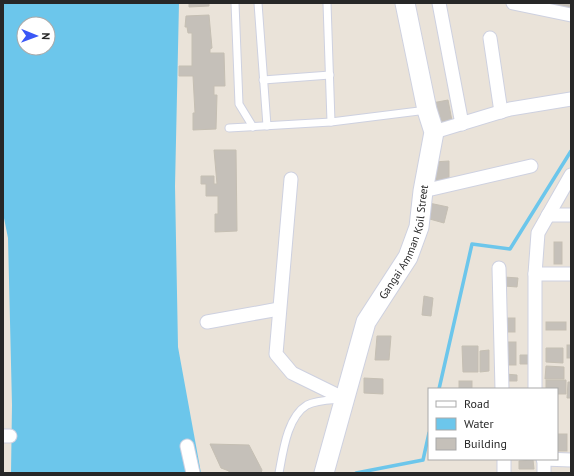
<svg xmlns="http://www.w3.org/2000/svg" width="574" height="476" font-family="'PT Sans',sans-serif">
	<style>
		.water { fill: #6cc6eb; fill-rule: evenodd }
		.lines { fill: none; stroke-linecap: round; stroke-linejoin: round }
		.stream { stroke: #6cc6eb; stroke-width: 3.5 }
		.building { fill: #c5c0b9; stroke: #c5bfb3 }
		.lane-casing { stroke: #ced1e0; stroke-width: 9 }
		.street-casing { stroke: #ced1e0; stroke-width: 15 }
		.secondary-casing { stroke: #ced1e0; stroke-width: 21 }
		.lane { stroke: #fff; stroke-width: 7 }
		.street { stroke: #fff; stroke-width: 13 }
		.secondary { stroke: #fff; stroke-width: 19 }
		.labels { text-anchor: middle; dominant-baseline: central; stroke-width: 4; stroke-linejoin: round; paint-order: stroke }
		.street-label { font-size: 11px; fill: #272727; stroke: #fff }
	</style>
	<rect width="100%" height="100%" fill="#eae3d9"/>
	<path class="water" d="M3 3H179L175 186 178 347 201 473H11L12 405 8 238 3 213ZM24 24H48V48H24Z"/>
	<g class="lines">
		<g class="stream">
			<path d="M439 389 472 244 510 249 571 151"/>
			<path d="M356 473 423 460 429 433"/>
		</g>
	</g>
	<g class="building">
		<path d="M189 3H209V6L189 7Z"/>
		<path d="M550 3H571V11L549 6Z"/>
		<path d="M209 15 212 48 210 49V53H224L225 86H214V95H217L216 129 193 130V113H195L193 76H179V66H192V33H188L187 27H185L186 16Z"/>
		<path d="M448 100 452 121 436 124 432 103Z"/>
		<path d="M214 150H236L237 231 215 232V214H218V196H206V184H201V176H214V184H217Z"/>
		<path d="M449 161V182H434L433 162Z"/>
		<path d="M429 203 448 207 444 223 426 218Z"/>
		<rect x="554" y="242" width="8" height="22"/>
		<path d="M504 277 518 278 517 287 504 286Z"/>
		<path d="M424 296 433 298 431 316 422 315Z"/>
		<rect x="503" y="318" width="12" height="14"/>
		<rect x="546" y="322" width="20" height="8"/>
		<path d="M377 336H391L389 360H375Z"/>
		<rect x="503" y="342" width="13" height="23"/>
		<rect x="567" y="345" width="4" height="13"/>
		<path d="M462 346H478V372H463Z"/>
		<path d="M546 348H563V363L546 362Z"/>
		<path d="M489 350V371L480 372V351Z"/>
		<path d="M520 355H534L533 364H520Z"/>
		<path d="M546 366 564 367V379H545Z"/>
		<path d="M505 374 517 375V381H505Z"/>
		<path d="M364 378 383 379V394L364 393Z"/>
		<path d="M546 380H566V394H557V389H546Z"/>
		<rect x="459" y="381" width="13" height="8"/>
		<path d="M568 382H571V398H567Z"/>
		<rect x="557" y="434" width="10" height="17"/>
		<path d="M210 444 249 445 262 470 261 473H229V471L221 468Z"/>
		<path d="M533 460 534 469H519V461Z"/>
	</g>
	<g class="lines">
		<g class="lane-casing">
			<g id="lane">
				<path d="M235 3 239 104 253 127"/>
				<path d="M258 3 267 126"/>
				<path d="M327 3 331 122"/>
				<path d="M263 80 330 75"/>
				<path d="M229 128 331 122 427 110"/>
				<path d="M279 473C283 452 287 417 307 405 317 400 330 400 341 399"/>
			</g>
		</g>
		<g class="street-casing">
			<g id="street">
				<path d="M439 3 462 124"/>
				<path d="M513 3 571 15"/>
				<path d="M490 38 501 112"/>
				<path d="M434 132 510 109 571 99"/>
				<path d="M291 179 276 354 292 373 345 399"/>
				<path d="M423 191 531 166"/>
				<path d="M548 215H571"/>
				<path d="M499 268 502 389"/>
				<path d="M535 274H571"/>
				<path d="M207 322 279 309"/>
				<path d="M535 389V274L538 233 571 175"/>
				<path d="M3 436H10"/>
				<path d="M187 446 193 473"/>
				<path d="M504 459V473"/>
				<path d="M543 459 571 460"/>
				<path d="M544 473V460"/>
			</g>
		</g>
		<g class="secondary-casing">
			<g id="secondary">
				<path id="s1" d="M324 473 366 322 408 257 419 227 423 191 434 132 427 110 405 3"/>
			</g>
		</g>
		<use href="#lane" class="lane"/>
		<use href="#street" class="street"/>
		<use href="#secondary" class="secondary"/>
	</g>
	<g class="labels">
		<g class="street-label">
			<text stroke="none"><textPath href="#s1" startOffset="247">Gangai Amman Koil Street</textPath></text>
		</g>
	</g>
	<rect width="574" height="476" fill="none" stroke="#272727" stroke-width="8"/>
	<rect x="428" y="388" width="130" height="72" fill="#ffffff" stroke="#a9a9a9"/>
	<rect x="436" y="401" width="20" height="6" fill="#ffffff" stroke="#a9a9a9"/>
	<text x="464" y="408" font-size="12" fill="#272727">Road</text>
	<rect x="436" y="418" width="20" height="12" fill="#6cc6eb" stroke="#a9a9a9"/>
	<text x="464" y="428" font-size="12" fill="#272727">Water</text>
	<rect x="436" y="438" width="20" height="12" fill="#c5c0b9" stroke="#a9a9a9"/>
	<text x="464" y="448" font-size="12" fill="#272727">Building</text>
	<g transform="translate(36 36) rotate(91)"><circle r="19" fill="#ffffff" stroke="#a9a9a9"/>
	<path d="M0-3L7 15L0 10L-7 15Z" fill="#3a57f6"/>
	<text y="-6" font-size="11" font-weight="bold" text-anchor="middle" fill="#272727">N</text>
	</g>
</svg>
